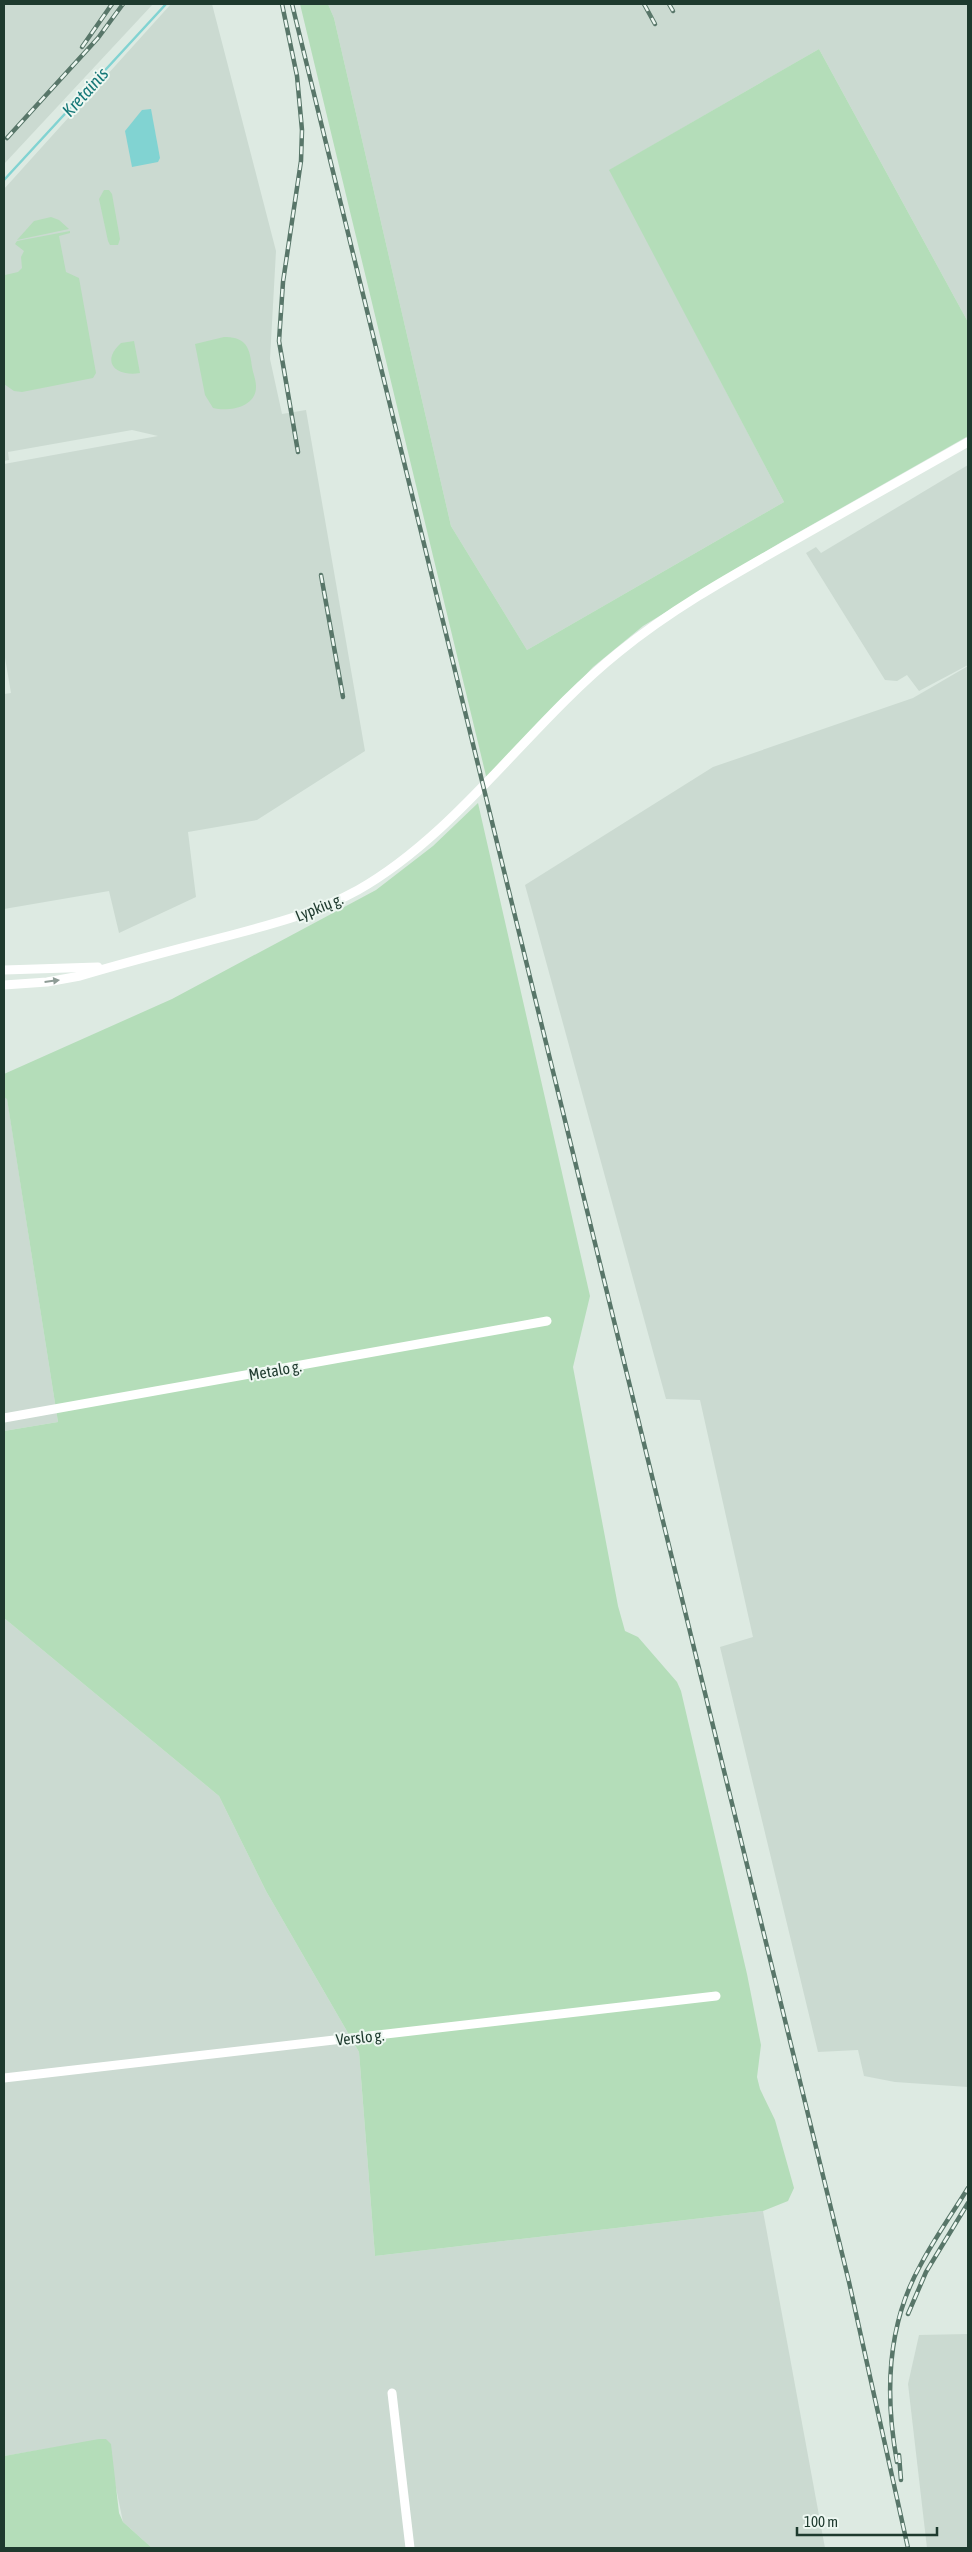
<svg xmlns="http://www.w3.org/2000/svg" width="972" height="2552" font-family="'Asap Condensed',sans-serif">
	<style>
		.built { fill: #cbdad1 }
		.green { fill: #b4ddb9 }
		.water { fill: #81d3d2 }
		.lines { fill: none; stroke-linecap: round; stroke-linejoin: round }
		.stream { stroke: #81d3d2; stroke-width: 2.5 }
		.minor { stroke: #fff; stroke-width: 9 }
		.rail-casing { stroke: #587669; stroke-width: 4.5 }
		.rail { stroke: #edf7f1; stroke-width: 2.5; stroke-dasharray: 8; stroke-linecap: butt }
		.oneway { fill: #8e9c96 }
		.labels { text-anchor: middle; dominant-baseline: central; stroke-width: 4; stroke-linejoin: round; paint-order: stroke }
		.street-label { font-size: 16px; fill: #1e3a2e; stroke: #edf7f1 }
		.water-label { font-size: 18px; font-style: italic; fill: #167878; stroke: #edf7f1 }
	</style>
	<rect width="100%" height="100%" fill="#ddeae2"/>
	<g class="built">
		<path d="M4 4H153L4 164Z"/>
		<path d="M171 4H212L276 251 270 359 282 414 306 410 365 751 257 820 188 832 196 897 119 933 109 891 4 909V694L11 693 4 652V464L158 436 132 430 8 452 9 460 4 461V189Z"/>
		<path d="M328 4H968V322L819 49 610 170 784 502 527 650 451 526 334 18Z"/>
		<path d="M968 465V665L919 691 907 675 897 681 885 680 806 553 816 547 821 553Z"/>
		<path d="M968 666V2087L895 2082 864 2076 858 2050 818 2052 720 1647 753 1637 700 1400 666 1399 525 885 713 767 913 698Z"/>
		<path d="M4 1097 7 1098 58 1422 4 1431Z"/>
		<path d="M4 1618 219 1796 266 1891 359 2052 375 2256 763 2211 825 2548H152L123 2522 106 2439 4 2456Z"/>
		<path d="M968 2334V2548H927L908 2384 919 2335Z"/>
	</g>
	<g class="green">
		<path d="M300 4H328L334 18 451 526 527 650 784 502 609 170 819 49 968 322V436L778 544 643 626 593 667 487 780Z"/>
		<path d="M104 190H109L112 194 120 239 118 245H110L108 241 99 199Z"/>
		<path d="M51 217 59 220 69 229 17 240 34 221Z"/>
		<path d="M70 231V233L59 236 66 272 79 278 96 373 93 378 22 392 14 391 4 384 5 275 18 272 22 268 21 257 24 251 15 244 17 241Z"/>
		<path d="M224 337C232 337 240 338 245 344 250 350 251 360 252 367 253 373 256 380 256 386 257 407 229 412 213 408L205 395 195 344Z"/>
		<path d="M134 341 140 373C116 377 100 362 121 343Z"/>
		<path d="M478 803 590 1296 573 1367 618 1606 625 1631 638 1637 677 1682 681 1691 747 1974 761 2045 757 2077 760 2089 775 2120 794 2188 788 2201 763 2211 375 2256 359 2052 266 1891 219 1796 4 1618V1431L58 1422 7 1099 4 1097V1074L172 999 376 890 433 846Z"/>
		<path d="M99 2439H106L111 2444 119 2513 123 2522 152 2548H4V2456Z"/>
	</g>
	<path class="water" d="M151 109 160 158 158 162 132 167 125 131 142 110Z"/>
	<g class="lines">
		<path class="stream" d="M4 180 166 4"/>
		<g class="minor">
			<path d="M4 970 98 967"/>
			<path d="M4 985 47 982 80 976C133 960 186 947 239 933 280 922 320 911 358 890 458 833 529 724 619 652 673 608 733 575 793 541 852 508 910 475 968 442"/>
			<path d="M4 1418 547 1321"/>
			<path d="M4 2078 716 1996"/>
			<path d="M392 2393 410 2548"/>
		</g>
		<g class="rail-casing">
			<g id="rail">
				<path d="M282 4 297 76 302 130 301 161 283 282 279 341 298 452"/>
				<path d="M292 4 849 2282 908 2548"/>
				<path d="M644 4 655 24"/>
				<path d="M669 4 673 11"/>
				<path d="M82 47 112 4"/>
				<path d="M7 138 98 38 123 4"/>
				<path d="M321 575 343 697"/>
				<path d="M908 2314 926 2272 968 2203"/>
				<path d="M899 2455 901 2480"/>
				<path d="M897 2462C885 2396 886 2327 920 2266 934 2239 952 2214 968 2188"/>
			</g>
		</g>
		<use href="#rail" class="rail"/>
	</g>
	<defs><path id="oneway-solid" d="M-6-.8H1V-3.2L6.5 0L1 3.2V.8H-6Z" transform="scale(1.25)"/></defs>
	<use class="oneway" href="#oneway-solid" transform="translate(52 981) rotate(-7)"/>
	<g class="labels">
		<g class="street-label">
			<text transform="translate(319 907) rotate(-22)">Lypkių g.</text>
			<text transform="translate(275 1370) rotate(-10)">Metalo g.</text>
			<text transform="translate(360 2037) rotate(-6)">Verslo g.</text>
		</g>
		<g class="water-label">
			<text transform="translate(85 92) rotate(-48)">Kretainis</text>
		</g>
	</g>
	<rect width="972" height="2552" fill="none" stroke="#1e3a2e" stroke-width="10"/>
	<path d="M797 2527v8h140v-8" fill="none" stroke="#1e3a2e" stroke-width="2.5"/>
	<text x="804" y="2527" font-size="15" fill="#1e3a2e" stroke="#edf7f1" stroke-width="4" paint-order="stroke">100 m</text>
</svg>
